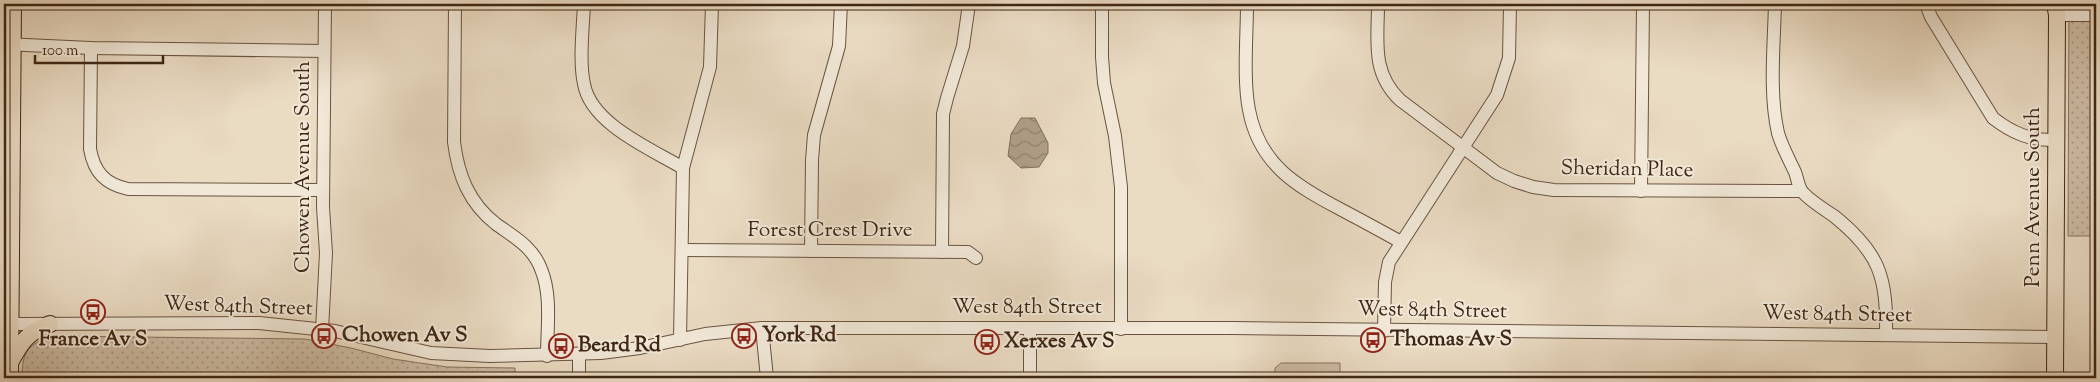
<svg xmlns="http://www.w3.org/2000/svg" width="2100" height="382" viewBox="0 0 2100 382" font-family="'Sorts Mill Goudy',serif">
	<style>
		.grass { fill: #cdbca5; stroke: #86725d }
		.park { fill: url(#park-dots); stroke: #86725d }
		.water { fill: url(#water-waves); stroke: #836e5a }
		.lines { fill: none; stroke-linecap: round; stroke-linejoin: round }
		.minor-casing { stroke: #6a5440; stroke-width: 14 }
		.major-casing { stroke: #3f2715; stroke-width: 18 }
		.minor { stroke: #f1e8d8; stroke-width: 12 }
		.major { stroke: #eadbc3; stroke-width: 16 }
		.labels { text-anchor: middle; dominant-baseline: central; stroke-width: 4; stroke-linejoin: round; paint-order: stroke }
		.street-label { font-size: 21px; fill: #3f2715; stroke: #f1e8d8 }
		.poi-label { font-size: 21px; font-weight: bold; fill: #3f2715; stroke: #f1e8d8; text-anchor: start }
	</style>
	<defs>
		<pattern id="park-dots" width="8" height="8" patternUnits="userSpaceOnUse" patternTransform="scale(1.25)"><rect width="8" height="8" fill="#cdbca5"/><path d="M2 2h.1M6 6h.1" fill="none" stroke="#a89985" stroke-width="1.8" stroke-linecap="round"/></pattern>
		<pattern id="water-waves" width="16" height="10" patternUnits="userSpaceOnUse" patternTransform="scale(1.25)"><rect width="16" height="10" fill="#b09e88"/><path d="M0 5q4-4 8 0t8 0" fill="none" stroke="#91816e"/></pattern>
	</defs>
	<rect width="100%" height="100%" fill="#eadbc3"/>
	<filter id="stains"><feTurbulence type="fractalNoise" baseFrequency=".004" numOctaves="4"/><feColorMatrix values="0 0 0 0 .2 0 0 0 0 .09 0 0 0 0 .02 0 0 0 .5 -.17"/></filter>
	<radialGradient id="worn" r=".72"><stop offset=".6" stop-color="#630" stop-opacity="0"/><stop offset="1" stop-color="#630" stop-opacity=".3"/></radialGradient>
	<path class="grass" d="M1281,363H1340V378H1275V368Z"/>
	<g class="park">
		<path d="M2069,4H2096V236H2068Z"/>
		<path d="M53,336L305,339L351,348L393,359L447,367L515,368V378H22C22,351 28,344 53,336Z"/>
	</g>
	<path class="water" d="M1021,118H1035L1048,143V153L1039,167L1021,168L1008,156L1011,134Z"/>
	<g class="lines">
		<defs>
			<g id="minor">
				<path d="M455,4L454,142C458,175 469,203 496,224C514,237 533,247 541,269C552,295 547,328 547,356"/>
				<path d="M584,4C583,27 579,62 584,84C591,124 651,149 683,168"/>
				<path d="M1102,4V57L1104,83L1115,136L1121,187V329"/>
				<path d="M1247,4C1247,35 1243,80 1249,110C1259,164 1296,186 1340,209C1361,220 1381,231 1401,242"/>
				<path d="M1378,4C1378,41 1371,72 1400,100L1497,173L1514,181L1533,187L1554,190L1801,191"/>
				<path d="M1775,4C1774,45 1769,94 1778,133C1782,147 1789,159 1795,172C1797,177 1798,185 1801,190C1806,198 1825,210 1834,216C1880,253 1887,277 1886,335"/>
				<path d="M1926,4L1931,17L1993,118C2012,133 2031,141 2056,140"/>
				<path d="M2057,15H2096"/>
				<path d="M4,44L91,48L324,51"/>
				<path d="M91,48L90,149C94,172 105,184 128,189L323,190"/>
				<path d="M1641,191L1643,4"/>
				<path d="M682,250L968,252L976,258"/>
				<path d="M811,251L812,160L814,135L839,46L841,4"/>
				<path d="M942,252L943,114L947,98L963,46L969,4"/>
				<path d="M4,322L20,324L259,323L335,331L431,353L490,356L601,353L640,348L705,334L762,328H1232L2055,337"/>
				<path d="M762,328L767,378"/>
				<path d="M322,330L326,253L323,207L325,4"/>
				<path d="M1384,331L1385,282L1389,262L1497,95L1509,58L1510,4"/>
				<path d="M680,340L683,168L710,67L712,4"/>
				<path d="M579,378V355"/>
				<path d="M1030,378V328"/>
			</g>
			<g id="major">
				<path d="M2055,4L2057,15L2055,378"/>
				<path d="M11,361C22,341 28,332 50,324"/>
				<path d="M10,378L13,4"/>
			</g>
		</defs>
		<use href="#minor" class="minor-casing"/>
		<use href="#major" class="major-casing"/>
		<use href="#minor" class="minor"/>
		<use href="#major" class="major"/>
	</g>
	<defs>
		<symbol id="bus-ring" viewBox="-11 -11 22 22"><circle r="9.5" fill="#f1e8d8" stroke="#8f2418" stroke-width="1.5"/><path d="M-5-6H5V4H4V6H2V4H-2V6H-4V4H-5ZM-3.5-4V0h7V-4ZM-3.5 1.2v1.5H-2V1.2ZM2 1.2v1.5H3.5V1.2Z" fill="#8f2418"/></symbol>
	</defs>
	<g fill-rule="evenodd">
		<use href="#bus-ring" x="79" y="298" width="28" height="28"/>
		<use href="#bus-ring" x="310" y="322" width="28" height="28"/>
		<use href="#bus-ring" x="730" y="322" width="28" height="28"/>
		<use href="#bus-ring" x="1359" y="326" width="28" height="28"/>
		<use href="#bus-ring" x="973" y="328" width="28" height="28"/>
		<use href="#bus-ring" x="547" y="332" width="28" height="28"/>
	</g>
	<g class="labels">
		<g class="street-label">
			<text transform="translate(304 167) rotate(-90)">Chowen Avenue South</text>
			<text transform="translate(1627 170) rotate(1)">Sheridan Place</text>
			<text transform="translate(2034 197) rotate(-90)">Penn Avenue South</text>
			<text x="830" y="231">Forest Crest Drive</text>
			<text transform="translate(238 307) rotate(2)">West 84th Street</text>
			<text x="1027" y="308">West 84th Street</text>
			<text transform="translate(1432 311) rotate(1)">West 84th Street</text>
			<text transform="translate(1837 315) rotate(1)">West 84th Street</text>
		</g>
		<g class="poi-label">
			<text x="342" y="336">Chowen Av S</text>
			<text x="762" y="336">York Rd</text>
			<text x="93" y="340" text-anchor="middle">France Av S</text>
			<text x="1390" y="340">Thomas Av S</text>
			<text x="1004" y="342">Xerxes Av S</text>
			<text x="578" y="346">Beard Rd</text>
		</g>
	</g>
	<rect width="2100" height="382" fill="none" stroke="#eadbc3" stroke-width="20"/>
	<rect x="5" y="5" width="2090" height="372" fill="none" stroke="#3f2715" stroke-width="2.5"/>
	<rect x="10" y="10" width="2080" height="362" fill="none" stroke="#3f2715"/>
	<path d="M35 55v8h128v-8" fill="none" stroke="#3f2715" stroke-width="2.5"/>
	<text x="42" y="55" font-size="15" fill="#3f2715" stroke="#f1e8d8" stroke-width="4" paint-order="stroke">100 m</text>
	<rect width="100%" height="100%" filter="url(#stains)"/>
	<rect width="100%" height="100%" fill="url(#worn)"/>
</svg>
